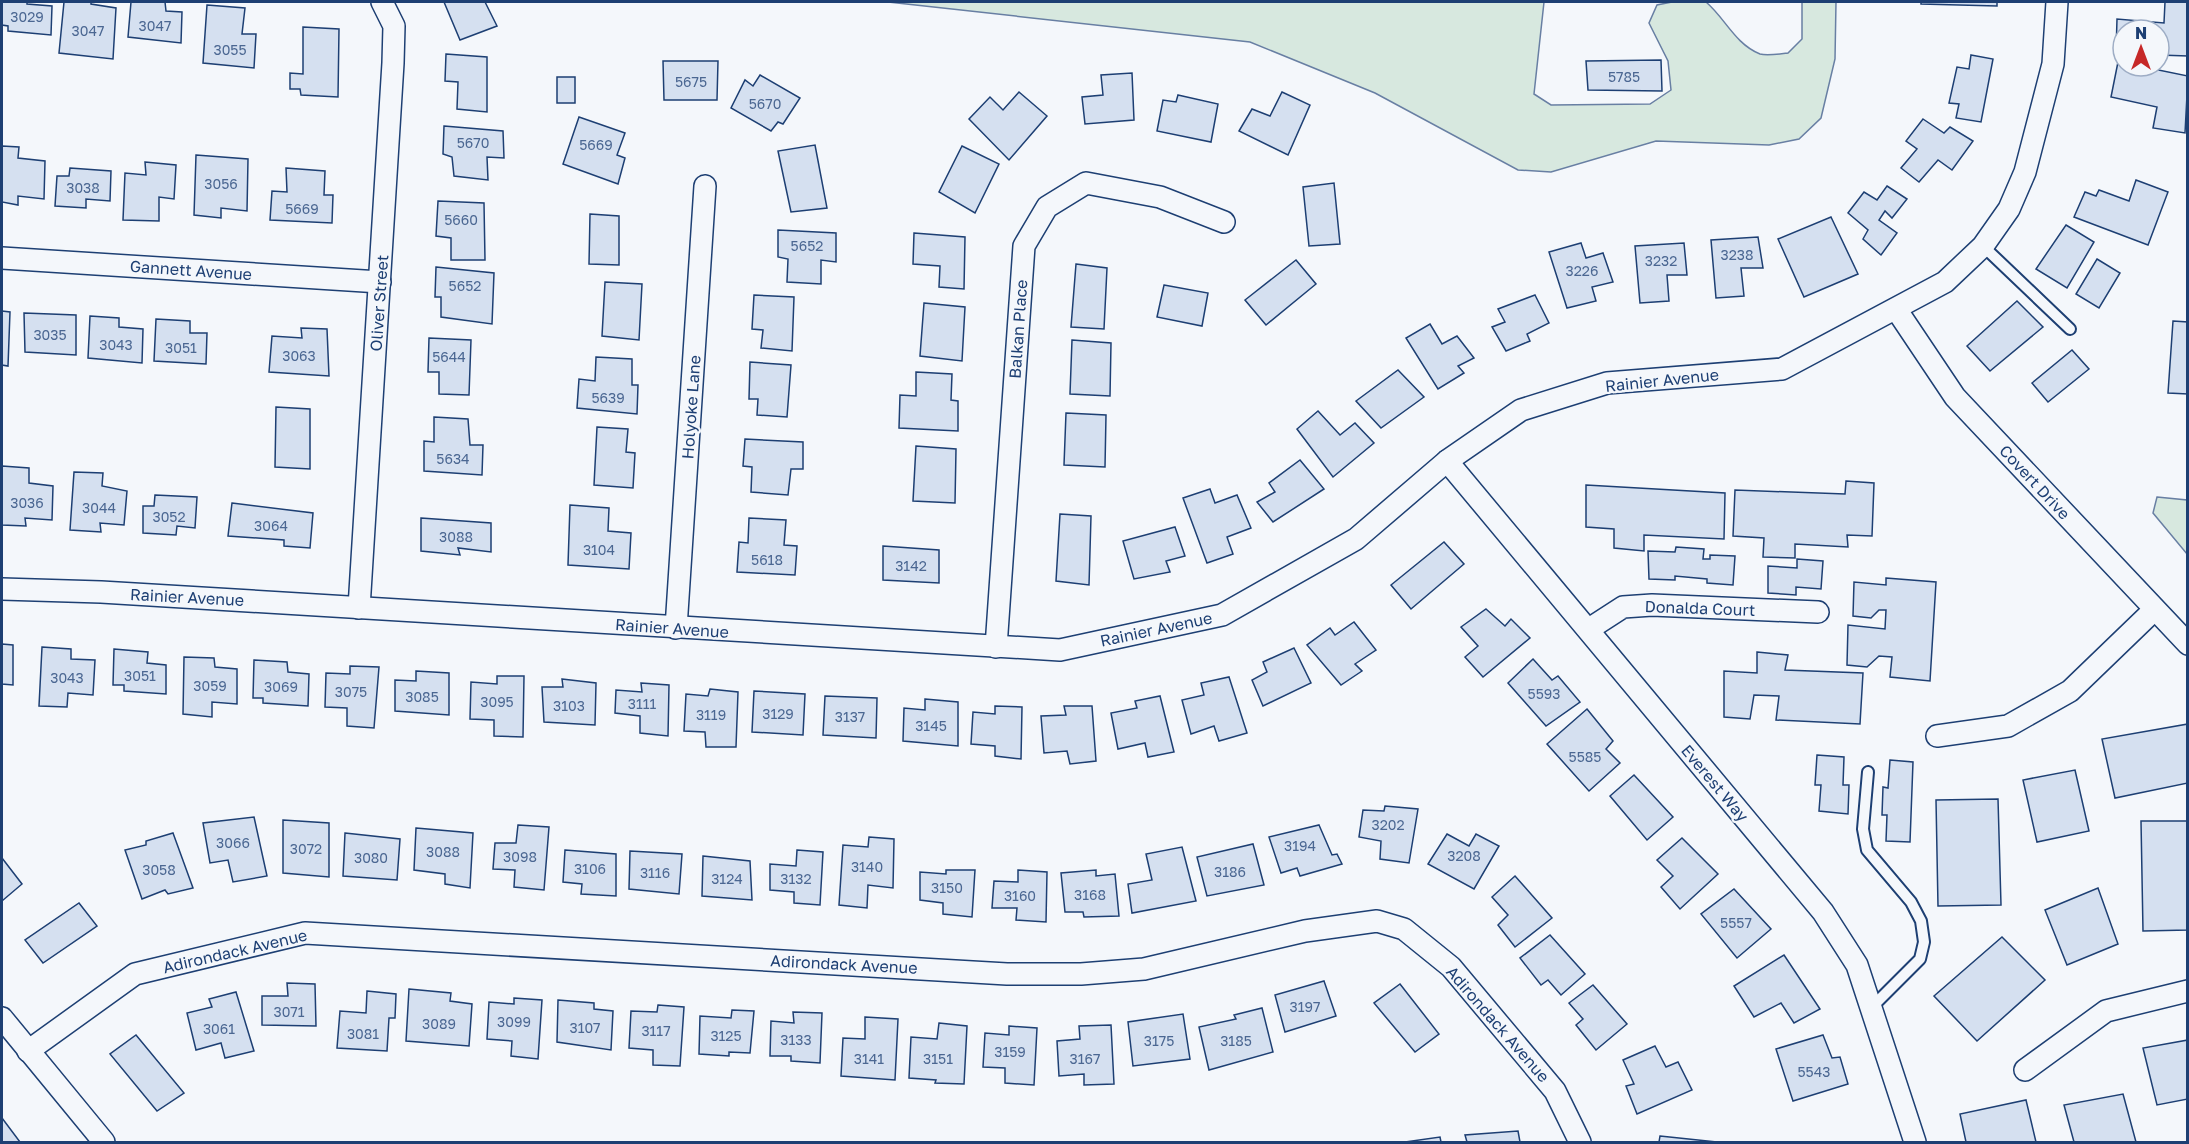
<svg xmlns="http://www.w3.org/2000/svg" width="2189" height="1144" viewBox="0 0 2189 1144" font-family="'Golos Text',sans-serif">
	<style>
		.green { fill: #d7e8df; stroke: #687fa3; stroke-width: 1.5 }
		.building { fill: #d5e0f0; stroke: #1d3f73; stroke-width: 1.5 }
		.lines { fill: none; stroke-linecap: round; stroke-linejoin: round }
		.lane-casing { stroke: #1d3f73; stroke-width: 14 }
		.street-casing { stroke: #1d3f73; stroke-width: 24 }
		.lane { stroke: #f4f7fb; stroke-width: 10 }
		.street { stroke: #f4f7fb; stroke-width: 21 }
		.labels { text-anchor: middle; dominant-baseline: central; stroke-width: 4.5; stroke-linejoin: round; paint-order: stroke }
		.number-label { font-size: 14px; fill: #4b6792 }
		.street-label { font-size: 16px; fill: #1d3f73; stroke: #f4f7fb }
	</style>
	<rect width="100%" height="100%" fill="#f4f7fb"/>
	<g class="green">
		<path d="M888,2H1544L1534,94L1551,105L1650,104L1671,90L1668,61L1649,23L1657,5L1672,2H1706C1725,18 1735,44 1760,54C1767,56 1780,54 1788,53L1802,39V2H1836L1835,59L1821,118L1799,139L1769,145L1656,141L1551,172L1518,170L1375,93L1250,42Z"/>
		<path d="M2157,497L2187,500V554L2153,513Z"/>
	</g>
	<g class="building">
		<path d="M2,2H27V4L52,6L51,35L8,31V26L2,25Z"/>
		<path d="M64,2H91V4L116,8L113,59L59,53Z"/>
		<path d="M131,2H165L166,11L182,12L181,43L128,37Z"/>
		<path d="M444,2H485L497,26L460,40Z"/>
		<path d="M1921,2H1997V6L1921,4Z"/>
		<path d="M2165,2H2188V56L2159,55V30H2123V53H2116L2117,19L2164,23Z"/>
		<path d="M207,5L245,8L242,34H256L254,68L203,63Z"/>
		<path d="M303,27L339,29L338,97L301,95L300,89H290V73L303,74Z"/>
		<path d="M446,54L487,57V112L457,109L458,82L445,81Z"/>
		<path d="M1971,55L1993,59L1981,122L1956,118L1959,104L1949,103L1957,67L1969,69Z"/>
		<path d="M1661,60L1662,91L1588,90L1586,61Z"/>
		<path d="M663,61H718L717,100H664Z"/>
		<path d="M2118,62L2123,63V66H2139L2188,76L2185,133L2153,128L2157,107L2111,97Z"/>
		<path d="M1132,73L1134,120L1085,124L1082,97L1103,95L1101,75Z"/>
		<path d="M760,75L800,98L783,124L778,122L771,131L731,108L745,80L753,86Z"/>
		<rect x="557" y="77" width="18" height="26"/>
		<path d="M1019,92L1047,116L1009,160L969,119L990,97L1003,110Z"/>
		<path d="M1282,92L1310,105L1288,155L1239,131L1252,109L1270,116Z"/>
		<path d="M1178,95L1218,104L1211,142L1157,131L1163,100L1176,102Z"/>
		<path d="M579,117L625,133L617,155L625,158L618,184L563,164Z"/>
		<path d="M1923,119L1944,133L1950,127L1973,141L1952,170L1938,160L1919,182L1901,168L1917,149L1906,141Z"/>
		<path d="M444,126L503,131L504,158L487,157L488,180L454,176L452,157L443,154Z"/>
		<path d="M815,145L827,208L791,212L778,151Z"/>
		<path d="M2,146L19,147L18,158L45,161L44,199L18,196V205L2,202Z"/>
		<path d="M962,146L999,164L975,213L939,192Z"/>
		<path d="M196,155L248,159L247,211L221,208V218L194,215Z"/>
		<path d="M145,162L176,165L174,199L159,197V221L123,220L125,173L146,175Z"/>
		<path d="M70,168L111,171L110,201L86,199V208L55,206L57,176H69Z"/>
		<path d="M286,168L325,171L324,195H333L332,223L270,220L272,191L287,192Z"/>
		<path d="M2136,180L2168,192L2148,245L2074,217L2085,192L2096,196L2099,190L2129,201Z"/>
		<path d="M1334,183L1340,244L1309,246L1303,187Z"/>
		<path d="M1887,186L1907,199L1892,218L1885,211L1879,220L1897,233L1881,255L1863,239L1868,230L1848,213L1864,192L1877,200Z"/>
		<path d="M438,201L484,203L485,260H451V238L436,236Z"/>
		<path d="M590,214L619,216V265L589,264Z"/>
		<path d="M1831,217L1858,274L1804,297L1778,239Z"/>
		<path d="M2066,225L2094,242L2067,288L2036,269Z"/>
		<path d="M778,230L836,233V262L821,260V284L787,282L788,259L778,257Z"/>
		<path d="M914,233L965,237L964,289L939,287L940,266L913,264Z"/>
		<path d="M1758,237L1763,268H1741L1744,296L1716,298L1711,240Z"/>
		<path d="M1581,243L1586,258L1603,253L1613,282L1592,287L1596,301L1567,308L1549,252Z"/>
		<path d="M1684,243L1687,275H1667L1669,301L1640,303L1635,246Z"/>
		<path d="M2097,259L2120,273L2099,308L2076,294Z"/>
		<path d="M1296,260L1316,284L1266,325L1245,300Z"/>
		<path d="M1076,264L1107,268L1104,329L1071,327Z"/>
		<path d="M436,267L494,273L492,324L441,317V297H435Z"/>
		<path d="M605,282L642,284L639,340L602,336Z"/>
		<path d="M1164,285L1208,293L1202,326L1157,317Z"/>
		<path d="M754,295L794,297L792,351L761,348L763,330L752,329Z"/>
		<path d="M1535,295L1549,323L1527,334L1530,341L1506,351L1492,327L1505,322L1498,309Z"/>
		<path d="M2017,301L2043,327L1990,371L1967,346Z"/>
		<path d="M924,303L965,307L962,361L920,356Z"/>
		<path d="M2,311L10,312L8,366L2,365Z"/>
		<path d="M24,313L76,315V355L25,352Z"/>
		<path d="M90,316L119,318V327L143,329L142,363L88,358Z"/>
		<path d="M156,319L190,321V333H207L206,364L154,361Z"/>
		<path d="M2173,321L2188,322V394L2168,393Z"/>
		<path d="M1430,324L1442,344L1457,336L1474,358L1458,366L1464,373L1438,389L1406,338Z"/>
		<path d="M301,328L327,329L329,376L269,372L272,336L302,338Z"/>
		<path d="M429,338L471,340L469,395L439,394V372H428Z"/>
		<path d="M1072,340L1111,343L1110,396L1070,394Z"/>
		<path d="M2072,350L2089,369L2048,402L2032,383Z"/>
		<path d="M596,357L632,359V385H638L637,414L577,408L579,379L595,381Z"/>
		<path d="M750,362L791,365L787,417L757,415L758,399H749Z"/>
		<path d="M1398,370L1424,397L1381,428L1356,401Z"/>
		<path d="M916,372L952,374L951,400L958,401V431L899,428L900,395L916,396Z"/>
		<path d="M276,407L310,409V469L275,467Z"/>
		<path d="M1318,411L1340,435L1355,423L1374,443L1333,477L1297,429Z"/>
		<path d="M1066,413L1106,415L1105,467L1064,465Z"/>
		<path d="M434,417L468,419L470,445H483L482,475L424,471V441L434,442Z"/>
		<path d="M597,427L628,429L626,452L635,453L633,488L594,485Z"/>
		<path d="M745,439L803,442V469H791L788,495L751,492L752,467L743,466Z"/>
		<path d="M916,446L956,449L955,503L913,501Z"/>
		<path d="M1300,460L1324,489L1273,522L1257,502L1275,492L1269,483Z"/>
		<path d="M2,466L29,468V483L53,486L52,520L25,518L26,526L2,525Z"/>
		<path d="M74,472L103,473L102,486L127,491L124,525L100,523L101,532L70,530Z"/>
		<path d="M1846,481L1874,483L1872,536L1847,535L1848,547L1795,544V558L1763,557L1764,538L1733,536L1735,490L1845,494Z"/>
		<path d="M1586,485L1725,493L1724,539L1644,535V551L1614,548V529L1586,527Z"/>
		<path d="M1210,489L1215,503L1237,495L1251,528L1227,537L1233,554L1207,563L1183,498Z"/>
		<path d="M155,495L197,497L195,528L177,526L176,535L143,533V506H154Z"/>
		<path d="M232,503L313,513L310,548L284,546V540L228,536Z"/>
		<path d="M570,505L609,508L608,531L631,533L629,569L568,565Z"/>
		<path d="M1060,514L1091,516L1089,585L1056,581Z"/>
		<path d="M421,518L491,523V552L458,548L460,555L421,551Z"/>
		<path d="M749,518L786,520L784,545L797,546L795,575L737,572L739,542L748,543Z"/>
		<path d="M1175,527L1185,556L1166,561L1170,572L1134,579L1123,541Z"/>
		<path d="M1444,542L1464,564L1411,609L1391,585Z"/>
		<path d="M883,546L939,550V583L883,580Z"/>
		<path d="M1676,547L1704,549L1703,559H1710V555L1735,556L1733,585L1707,583V579L1675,576V580L1649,579L1648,551L1675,552Z"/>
		<path d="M1797,559L1823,561L1821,589L1796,587V595L1768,593V566L1797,568Z"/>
		<path d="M1886,578L1936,582L1930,681L1890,677L1892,657L1879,656L1867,667L1847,665L1848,625L1885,629L1886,610H1879L1871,618L1853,616L1854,582L1886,585Z"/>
		<path d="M1486,609L1505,626L1511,619L1530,638L1483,677L1465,657L1478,646L1461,627Z"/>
		<path d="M1354,622L1376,650L1355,664L1362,671L1341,685L1307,645L1330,628L1335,635Z"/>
		<path d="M2,644L13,645V685L2,684Z"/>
		<path d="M42,647L71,649V659L95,660L93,695L68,693L67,707L39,706Z"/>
		<path d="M1294,648L1311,683L1263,706L1252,680L1267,672L1263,662Z"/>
		<path d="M114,649L148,652L147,663L166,665V694L124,691V685H113Z"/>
		<path d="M1757,652L1788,655L1785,670L1863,673L1860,724L1776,720L1779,696L1754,695L1750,719L1724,717V671L1757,673Z"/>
		<path d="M184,657L214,658L215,667L237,669V704L212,702V717L183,714Z"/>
		<path d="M1533,659L1552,680L1558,676L1580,702L1546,726L1508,683Z"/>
		<path d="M254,660L287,662L288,672L309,674L308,706L263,703V698H253Z"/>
		<path d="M350,666L379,667L374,728L347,726V708L325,707L326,673L350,674Z"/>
		<path d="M416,671L449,673V715L395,711V680L416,681Z"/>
		<path d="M497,676H524L523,737L494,736V720L470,719L471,682L497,684Z"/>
		<path d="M1229,677L1247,733L1219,741L1214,726L1191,734L1182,700L1204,695L1201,683Z"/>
		<path d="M562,679L596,683L595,725L544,722L542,687H563Z"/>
		<path d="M641,683L669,685L668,736L640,733V716L615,713L616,690L642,692Z"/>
		<path d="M710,689L738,692L736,747H706L705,732L684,731L686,694L708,696Z"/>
		<path d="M754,691L805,694L803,735L752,732Z"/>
		<path d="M825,696L877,698L876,738L823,735Z"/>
		<path d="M1160,696L1174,752L1148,757L1145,743L1118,749L1111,713L1137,708L1135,701Z"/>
		<path d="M925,699L958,702V746L903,741L904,708L925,710Z"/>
		<path d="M995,706L1022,707L1021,759L995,756V746L971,744L973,712L995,714Z"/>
		<path d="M1064,706H1092L1096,761L1070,764L1067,751L1044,753L1041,716L1066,715Z"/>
		<path d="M1587,709L1613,741L1606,749L1620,763L1589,791L1547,744Z"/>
		<path d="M2188,724V783L2115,798L2102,739Z"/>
		<path d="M1817,755L1844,757L1843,785H1849L1848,814L1819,811L1821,785H1815Z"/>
		<path d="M1890,760L1913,762L1910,842L1886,841L1887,815H1882L1883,787L1888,788Z"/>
		<path d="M2075,770L2089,831L2037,842L2023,780Z"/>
		<path d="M1634,775L1673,817L1647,840L1610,796Z"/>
		<path d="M1998,799L2001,905L1938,906L1936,800Z"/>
		<path d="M1385,806L1418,809L1409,863L1380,859L1381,841L1359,837L1363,810L1384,811Z"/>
		<path d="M254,817L267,876L233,882L228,860L210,863L203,823Z"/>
		<path d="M283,820L329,823V877L283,873Z"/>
		<path d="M2141,821H2188V930L2143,931Z"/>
		<path d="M518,825L549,827L544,890L514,887L515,870L493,869L495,843H516Z"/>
		<path d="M1319,825L1332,855L1337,854L1342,864L1300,876L1297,868L1281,873L1269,837Z"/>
		<path d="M416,828L473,833L470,888L445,884V874L414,870Z"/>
		<path d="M173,833L193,888L168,894L165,890L142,899L125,850L146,845V841Z"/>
		<path d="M345,833L400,839L397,880L343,876Z"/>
		<path d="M1447,834L1469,846L1476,834L1499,846L1474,889L1428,864Z"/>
		<path d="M869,837L894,839L893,888L868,885L867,908L839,905L843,845L868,847Z"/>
		<path d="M1682,838L1718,874L1680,909L1661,887L1673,876L1657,860Z"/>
		<path d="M1253,844L1264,885L1207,896L1197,857Z"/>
		<path d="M1182,847L1196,901L1132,913L1128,884L1152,880L1146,854Z"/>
		<path d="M565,850L616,854V896L581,894L582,884L563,882Z"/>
		<path d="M797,850L823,852L820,905L794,903V892L770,890V864L796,866Z"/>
		<path d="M630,851L682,854L679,894L629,889Z"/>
		<path d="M703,856L750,861L752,900L702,896Z"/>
		<path d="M2,858L22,884L2,901Z"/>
		<path d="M946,870H975L972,917L943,914V903L920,900V872L946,874Z"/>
		<path d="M1018,870L1047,872L1046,922L1016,920L1017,908H992L994,881L1018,882Z"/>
		<path d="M1096,870V876L1115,874L1119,916L1084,917L1083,912H1065L1061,873Z"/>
		<path d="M1515,876L1552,918L1515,947L1498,925L1508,915L1492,897Z"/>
		<path d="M2098,888L2118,944L2067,965L2045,910Z"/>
		<path d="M1734,889L1771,929L1737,958L1701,914Z"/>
		<path d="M79,903L97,926L43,963L25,940Z"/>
		<path d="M1550,935L1585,974L1561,995L1548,980L1541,985L1520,958Z"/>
		<path d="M2002,937L2045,980L1977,1041L1934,996Z"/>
		<path d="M1784,955L1820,1009L1794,1023L1781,1003L1754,1017L1734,986Z"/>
		<path d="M1324,981L1336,1016L1285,1032L1275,995Z"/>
		<path d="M287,983L315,984L316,1026L262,1025V996H288Z"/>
		<path d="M1400,984L1439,1034L1415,1052L1374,1003Z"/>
		<path d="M1593,985L1627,1024L1596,1050L1576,1025L1583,1019L1569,1003Z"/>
		<path d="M409,989L451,993L450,1001L472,1004L469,1046L406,1041Z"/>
		<path d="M367,991L396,994L395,1018H389L387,1051L337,1048L340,1011L366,1013Z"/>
		<path d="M236,992L254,1051L225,1058L221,1043L196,1050L187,1013L212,1007L209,999Z"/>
		<path d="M514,998L542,1000L538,1059L511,1056L512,1041L487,1039L489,1002L514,1004Z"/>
		<path d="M558,1000L594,1003V1009L613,1011L611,1050L557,1042Z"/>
		<path d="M658,1005L684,1007L680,1066L653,1065V1050L629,1048L631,1011L657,1012Z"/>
		<path d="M1262,1008L1273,1052L1209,1070L1199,1027L1236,1019L1234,1015Z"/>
		<path d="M732,1010L754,1011L750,1053L729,1052V1056L699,1054L700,1016L731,1018Z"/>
		<path d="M793,1012L822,1013L820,1063L791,1061V1056H770L771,1021L794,1023Z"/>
		<path d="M1183,1014L1190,1059L1133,1066L1128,1022Z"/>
		<path d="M865,1017L898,1019L895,1080L841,1076L843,1038L865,1039Z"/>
		<path d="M939,1023L967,1026L964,1084L935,1083L936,1080L909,1078L911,1037L937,1039Z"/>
		<path d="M1111,1025L1114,1084L1084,1085V1074L1059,1076L1057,1041L1080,1039L1079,1026Z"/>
		<path d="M1009,1026L1037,1028L1034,1085L1005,1083V1068L983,1067L985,1033L1009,1035Z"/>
		<path d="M136,1035L184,1093L157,1111L110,1054Z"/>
		<path d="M1823,1035L1832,1058L1840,1057L1848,1084L1793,1101L1776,1049Z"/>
		<path d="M2188,1040V1099L2157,1105L2143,1048Z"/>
		<path d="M1655,1046L1666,1067L1678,1062L1692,1090L1637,1114L1626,1086L1634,1084L1623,1060Z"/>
		<path d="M2123,1094L2136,1142H2074L2064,1105Z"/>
		<path d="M2026,1100L2036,1142H1966L1960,1114Z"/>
		<path d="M2,1118L20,1142H2Z"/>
		<path d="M1518,1131L1520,1142H1467L1465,1135Z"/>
		<path d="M1660,1136L1717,1142H1659Z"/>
		<path d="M1440,1137L1441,1142H1405Z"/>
	</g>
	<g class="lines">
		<defs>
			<g id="lane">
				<path d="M1983,246L2070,329"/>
				<path d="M1868,772L1863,829L1867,850L1911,902L1921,921L1924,942L1920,959L1871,1008"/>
			</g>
			<g id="street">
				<path d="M2,258L380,282"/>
				<path d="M1896,309L1955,397L2188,644"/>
				<path d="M1447,461L1823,912L1857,965L1915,1142"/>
				<path d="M2,589L101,592L1060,650L1222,615L1356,539L1447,461L1521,410L1607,383L1782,369L1945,282L1983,246L2009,209L2025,172L2053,64L2057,2"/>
				<path d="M359,608L393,63L394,26L382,2"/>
				<path d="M676,628L705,186"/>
				<path d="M1589,629L1623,607L1652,605L1818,612"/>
				<path d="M996,647L1024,246L1047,207L1086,183L1160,197L1224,222"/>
				<path d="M1937,736L2008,726L2070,691L2154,610"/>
				<path d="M2,1018L104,1142"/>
				<path d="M28,1051L135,974L305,933L1007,974H1081L1144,969L1305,931L1377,921L1404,929L1451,967L1555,1091L1580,1142"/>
				<path d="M2025,1070L2106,1011L2188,991"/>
			</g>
		</defs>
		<use href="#lane" class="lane-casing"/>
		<use href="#street" class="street-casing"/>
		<use href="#lane" class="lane"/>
		<use href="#street" class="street"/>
	</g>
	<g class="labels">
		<g class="number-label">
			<text x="27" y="16">3029</text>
			<text x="155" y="25">3047</text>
			<text x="88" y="30">3047</text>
			<text x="230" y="49">3055</text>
			<text x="1624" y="76">5785</text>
			<text x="691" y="81">5675</text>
			<text x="765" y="103">5670</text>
			<text x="473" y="142">5670</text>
			<text x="596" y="144">5669</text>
			<text x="221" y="183">3056</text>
			<text x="83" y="187">3038</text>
			<text x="302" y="208">5669</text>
			<text x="461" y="219">5660</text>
			<text x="807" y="245">5652</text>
			<text x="1737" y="254">3238</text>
			<text x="1661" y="260">3232</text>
			<text x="1582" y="270">3226</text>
			<text x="465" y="285">5652</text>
			<text x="50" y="334">3035</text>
			<text x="116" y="344">3043</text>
			<text x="181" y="347">3051</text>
			<text x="299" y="355">3063</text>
			<text x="449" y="356">5644</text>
			<text x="608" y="397">5639</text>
			<text x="453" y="458">5634</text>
			<text x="27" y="502">3036</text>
			<text x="99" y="507">3044</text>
			<text x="169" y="516">3052</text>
			<text x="271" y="525">3064</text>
			<text x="456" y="536">3088</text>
			<text x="599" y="549">3104</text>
			<text x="767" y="559">5618</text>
			<text x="911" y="565">3142</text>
			<text x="140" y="675">3051</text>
			<text x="67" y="677">3043</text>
			<text x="210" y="685">3059</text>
			<text x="281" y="686">3069</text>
			<text x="351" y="691">3075</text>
			<text x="1544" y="693">5593</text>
			<text x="422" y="696">3085</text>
			<text x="497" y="701">3095</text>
			<text x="642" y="703">3111</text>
			<text x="569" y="705">3103</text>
			<text x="778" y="713">3129</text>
			<text x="711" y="714">3119</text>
			<text x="850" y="716">3137</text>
			<text x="931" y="725">3145</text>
			<text x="1585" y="756">5585</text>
			<text x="1388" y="824">3202</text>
			<text x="233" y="842">3066</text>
			<text x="1300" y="845">3194</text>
			<text x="306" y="848">3072</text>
			<text x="443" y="851">3088</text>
			<text x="1464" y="855">3208</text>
			<text x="520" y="856">3098</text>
			<text x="371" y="857">3080</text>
			<text x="867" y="866">3140</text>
			<text x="590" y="868">3106</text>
			<text x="159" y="869">3058</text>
			<text x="1230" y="871">3186</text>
			<text x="655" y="872">3116</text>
			<text x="727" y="878">3124</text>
			<text x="796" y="878">3132</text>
			<text x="947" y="887">3150</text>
			<text x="1090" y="894">3168</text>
			<text x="1020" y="895">3160</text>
			<text x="1736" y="922">5557</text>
			<text x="1305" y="1006">3197</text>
			<text x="289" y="1011">3071</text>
			<text x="514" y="1021">3099</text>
			<text x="439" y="1023">3089</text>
			<text x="585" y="1027">3107</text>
			<text x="219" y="1028">3061</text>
			<text x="656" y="1030">3117</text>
			<text x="363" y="1033">3081</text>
			<text x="726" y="1035">3125</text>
			<text x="796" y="1039">3133</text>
			<text x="1159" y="1040">3175</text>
			<text x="1236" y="1040">3185</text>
			<text x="1010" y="1051">3159</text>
			<text x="869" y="1058">3141</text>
			<text x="938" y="1058">3151</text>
			<text x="1085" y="1058">3167</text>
			<text x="1814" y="1071">5543</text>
		</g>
		<g class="street-label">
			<text transform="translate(191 270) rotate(4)">Gannett Avenue</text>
			<text transform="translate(379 303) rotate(-86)">Oliver Street</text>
			<text transform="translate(1018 329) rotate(-86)">Balkan Place</text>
			<text transform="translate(1662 380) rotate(-6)">Rainier Avenue</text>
			<text transform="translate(691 407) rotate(-86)">Holyoke Lane</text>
			<text transform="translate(2035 482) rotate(47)">Covert Drive</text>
			<text transform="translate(187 597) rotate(3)">Rainier Avenue</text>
			<text transform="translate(1700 608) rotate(2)">Donalda Court</text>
			<text transform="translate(672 628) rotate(4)">Rainier Avenue</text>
			<text transform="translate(1156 629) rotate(-12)">Rainier Avenue</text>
			<text transform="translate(1715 783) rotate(50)">Everest Way</text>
			<text transform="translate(235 951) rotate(-13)">Adirondack Avenue</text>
			<text transform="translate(844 964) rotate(3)">Adirondack Avenue</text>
			<text transform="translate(1498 1024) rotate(49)">Adirondack Avenue</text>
		</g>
	</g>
	<rect width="2189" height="1144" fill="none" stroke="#1d3f73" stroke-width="6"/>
	<g transform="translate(2141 48)"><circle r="28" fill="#f4f7fb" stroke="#9eadc5" stroke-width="1.5"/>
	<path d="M0-4.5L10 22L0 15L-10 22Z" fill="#c62828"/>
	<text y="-9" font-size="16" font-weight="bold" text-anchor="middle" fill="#1d3f73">N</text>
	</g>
</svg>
